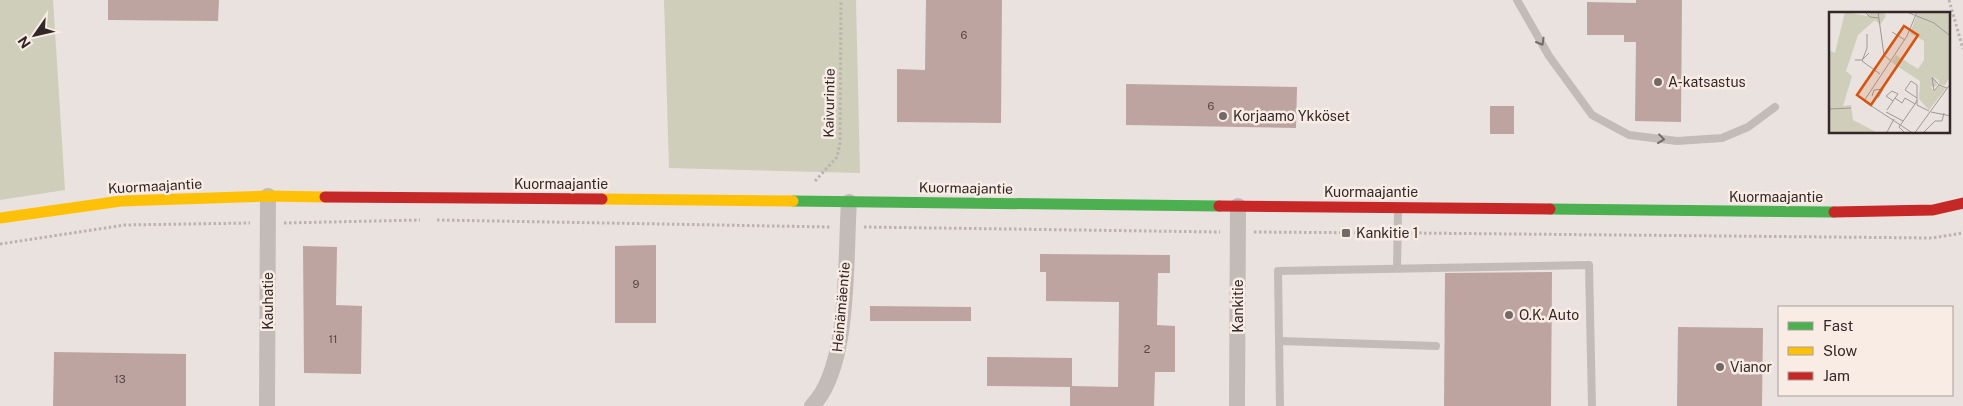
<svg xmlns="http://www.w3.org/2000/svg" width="1963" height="406" viewBox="0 0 1963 406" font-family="'Public Sans',sans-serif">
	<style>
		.green { fill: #ceceba }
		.building { fill: #bda4a1 }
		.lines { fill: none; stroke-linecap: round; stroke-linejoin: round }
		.path { stroke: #bcb3b0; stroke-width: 3; stroke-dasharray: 2.5 2.5; stroke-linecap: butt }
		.lane { stroke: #c3bbb7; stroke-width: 8 }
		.street { stroke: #c3bbb7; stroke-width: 16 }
		.fast { stroke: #4caf50; stroke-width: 11 }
		.slow { stroke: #ffc107; stroke-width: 11 }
		.jam { stroke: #c62828; stroke-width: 11 }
		.oneway { stroke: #746a68 }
		.poi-dot { fill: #736967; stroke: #f8ece5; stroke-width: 2 }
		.labels { text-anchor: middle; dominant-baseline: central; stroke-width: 5; stroke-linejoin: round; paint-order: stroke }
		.number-label { font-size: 11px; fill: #564746 }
		.poi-label { font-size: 14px; fill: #332827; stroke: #f8ece5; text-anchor: start }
		.street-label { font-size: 14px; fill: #332827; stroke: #f8ece5 }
		.inset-road { fill: none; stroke: #a19895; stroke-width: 1 }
		.view { fill: #d6540f; fill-opacity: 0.15; stroke: #d6540f; stroke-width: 2.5 }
		.inset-edge { fill: none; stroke: #332827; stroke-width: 2.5 }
	</style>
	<rect width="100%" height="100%" fill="#eae2df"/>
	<g class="green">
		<path d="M0,0H53L65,190L0,200Z"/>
		<path d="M664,0H856L860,173L669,168Z"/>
	</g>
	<g class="building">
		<path d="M108,0H219L218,21L108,20Z"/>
		<path d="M926,0H1002L1001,123L897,122V69L925,70Z"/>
		<path d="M1636,0H1682L1681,122L1635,121L1636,42H1624V35H1587V2L1636,3Z"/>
		<path d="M1126,84L1297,87L1296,128L1126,125Z"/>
		<rect x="1490" y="106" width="24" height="28"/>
		<path d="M656,245V323H615V246Z"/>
		<path d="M303,246L337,247L336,305L362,306L361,374L304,373Z"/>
		<path d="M1040,254L1170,255V273H1158L1157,325L1175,326V372H1155L1154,406H1070V387L987,386V357L1072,358V386L1118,387L1119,302L1046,301V272H1040Z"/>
		<path d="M1552,272L1551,406H1444L1445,273Z"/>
		<path d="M870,306L971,307V321H870Z"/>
		<path d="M1678,327L1763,328L1762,406H1677Z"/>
		<path d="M54,352L186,354V406H53Z"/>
	</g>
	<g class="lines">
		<g class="path">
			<path d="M1949,0L1963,49"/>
			<path d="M815,181L837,157L840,143L841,0"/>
			<path d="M437,220L830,227"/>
			<path d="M284,223L420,220"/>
			<path d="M864,227L1220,232"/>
			<path d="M1254,232L1385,233"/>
			<path d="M1409,233L1932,238L1963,233"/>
			<path d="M0,244L125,225L250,223"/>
		</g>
		<g class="lane">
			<path d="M1517,0L1549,56L1592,115L1629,135L1677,141L1722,138L1748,127L1775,107"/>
			<path d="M1397,268L1398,210"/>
			<path d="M1280,341L1436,346"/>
			<path d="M1280,406L1278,271L1589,265L1592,406"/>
		</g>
		<g class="street">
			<path d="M267,406L268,196"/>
			<path d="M812,406C851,367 845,257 849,202"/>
			<path d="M1237,406L1238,206"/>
		</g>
		<g class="fast">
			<path d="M793,201L1219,206"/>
			<path d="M1550,209L1834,212"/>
		</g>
		<g class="slow">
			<path d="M602,199L793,201"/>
			<path d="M0,218L121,201L268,196L325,197"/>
		</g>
		<g class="jam">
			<path d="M325,197L602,199"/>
			<path d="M1219,206L1550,209"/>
			<path d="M1834,212L1933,210L1963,203"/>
		</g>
	</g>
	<defs><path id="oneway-chevron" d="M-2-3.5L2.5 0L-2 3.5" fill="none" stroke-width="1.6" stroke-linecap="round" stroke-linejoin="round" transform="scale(1.25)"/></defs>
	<g class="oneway">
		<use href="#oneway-chevron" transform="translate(1541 42) rotate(60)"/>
		<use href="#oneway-chevron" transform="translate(1661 139) rotate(7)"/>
	</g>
	<g class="poi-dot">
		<circle cx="1658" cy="82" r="5"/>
		<circle cx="1223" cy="116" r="5"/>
		<rect x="1341" y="228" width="10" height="10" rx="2.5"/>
		<circle cx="1509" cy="315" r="5"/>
		<circle cx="1720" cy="367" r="5"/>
	</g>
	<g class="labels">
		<g class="number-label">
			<text x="964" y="35">6</text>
			<text x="1211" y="106">6</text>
			<text x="636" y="284">9</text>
			<text x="333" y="339">11</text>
			<text x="1147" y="349">2</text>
			<text x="120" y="379">13</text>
		</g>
		<g class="poi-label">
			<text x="1668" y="82">A-katsastus</text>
			<text x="1233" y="116">Korjaamo Ykköset</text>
			<text x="1356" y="233">Kankitie 1</text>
			<text x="1519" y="315">O.K. Auto</text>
			<text x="1730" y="367">Vianor</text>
		</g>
		<g class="street-label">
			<text transform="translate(829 103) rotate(-89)">Kaivurintie</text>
			<text x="561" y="184">Kuormaajantie</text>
			<text transform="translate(155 186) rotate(-3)">Kuormaajantie</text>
			<text transform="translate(966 188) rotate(1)">Kuormaajantie</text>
			<text x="1371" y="192">Kuormaajantie</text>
			<text x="1776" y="197">Kuormaajantie</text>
			<text transform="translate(268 301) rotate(-90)">Kauhatie</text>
			<text transform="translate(1238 306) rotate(-90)">Kankitie</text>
			<text transform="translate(841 307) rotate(-85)">Heinämäentie</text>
		</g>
	</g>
	<g transform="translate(1829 12)">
		<rect width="121" height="121" fill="#eae2df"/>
		<path d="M16,0L38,4L41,0H54L57,4L51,13L46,8L29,23L17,59L23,64L14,94L22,93L24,108L49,121H0V38L6,41ZM89,0H121V65L116,73H111L109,68L103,64L102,66L107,68L108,74L102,75L105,80L110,74L117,76L100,98L90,87L91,69L62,50L67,43L89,57L95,48V29L81,21Z" fill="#ceceba"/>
		<path class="inset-road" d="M36,0L41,5L50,6M49,0L55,43L62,49M78,0L105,11L120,23M63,20L76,28M38,22V36L33,49L51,62M26,48H33L40,41M110,73L105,79L103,65L110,73L118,76M43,84L45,78L54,77L49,86M88,88V93L100,99M64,89L57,84L63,79L69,82L66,86M86,92L88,88V73L82,69L76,78L88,86M0,97L22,96M58,98L66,86L73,91L76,86L86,92L70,115L77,122M57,100L74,109M102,100L122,104M57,122L65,107M85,122L35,89L78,24L88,0M85,122L122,71M93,122L106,109H113L115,101"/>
		<path class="view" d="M75,14L89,23L42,93L28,83Z"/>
		<rect width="121" height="121" class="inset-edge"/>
	</g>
	<rect x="1778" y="306" width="175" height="90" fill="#f8ece5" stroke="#a99e99"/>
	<rect x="1788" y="322" width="25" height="8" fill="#4caf50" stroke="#a99e99"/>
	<text x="1823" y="331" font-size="15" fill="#332827">Fast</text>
	<rect x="1788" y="347" width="25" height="8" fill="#ffc107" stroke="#a99e99"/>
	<text x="1823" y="356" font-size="15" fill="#332827">Slow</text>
	<rect x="1788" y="372" width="25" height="8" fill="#c62828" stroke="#a99e99"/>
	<text x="1823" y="381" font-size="15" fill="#332827">Jam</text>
	<g transform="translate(35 35) rotate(236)" stroke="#f8ece5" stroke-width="4" paint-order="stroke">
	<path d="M0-4L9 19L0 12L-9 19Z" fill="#332827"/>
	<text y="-8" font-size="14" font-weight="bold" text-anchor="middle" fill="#332827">N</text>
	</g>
</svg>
